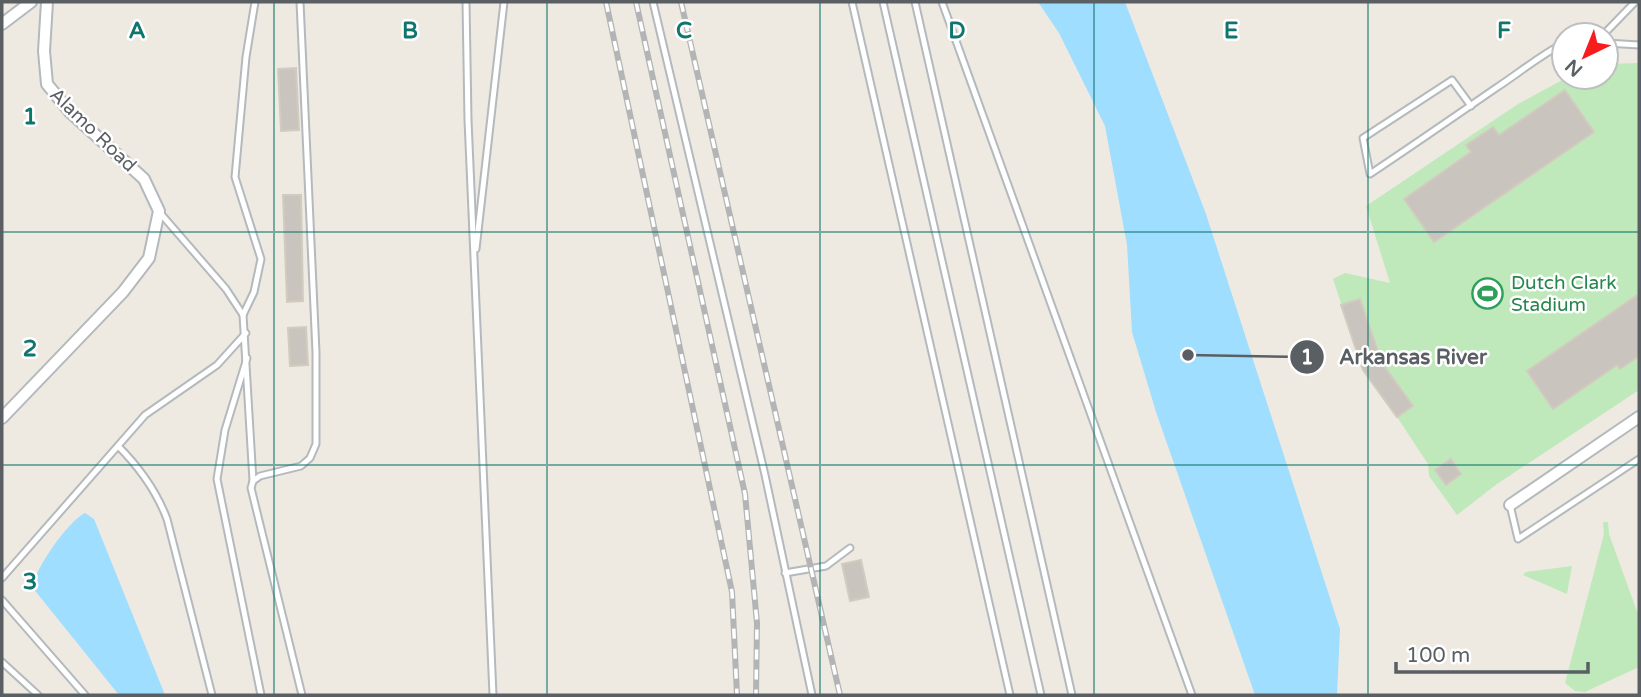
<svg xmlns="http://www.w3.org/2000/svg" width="1641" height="697" viewBox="0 0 1641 697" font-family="'Varela Round',sans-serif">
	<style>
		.green { fill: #bfe9bb }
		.water { fill: #a0deff }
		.building { fill: #c9c5be; stroke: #d3cbbf; stroke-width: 2 }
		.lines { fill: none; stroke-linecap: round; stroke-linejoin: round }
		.lane-casing { stroke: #b4b9bd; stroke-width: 9 }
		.street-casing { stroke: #b4b9bd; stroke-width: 14 }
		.lane { stroke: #fff; stroke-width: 5 }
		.street { stroke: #fff; stroke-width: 10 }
		.rail-casing { stroke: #b3b4b5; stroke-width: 6 }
		.rail { stroke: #fff; stroke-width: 3.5; stroke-dasharray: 10; stroke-linecap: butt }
		.grid { fill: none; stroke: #0f766e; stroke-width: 2; stroke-opacity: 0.55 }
		.labels { text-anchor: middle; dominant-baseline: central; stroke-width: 5; stroke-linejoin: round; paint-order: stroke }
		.street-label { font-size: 19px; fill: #5a5f64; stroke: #fff }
		.leisure-label { font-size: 19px; fill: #27864d; stroke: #fff; text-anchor: start }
		.grid-label { font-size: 23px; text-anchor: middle; font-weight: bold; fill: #0f766e; stroke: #fff; stroke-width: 5; stroke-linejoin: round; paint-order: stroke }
		.leader { fill: none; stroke: #5a5f64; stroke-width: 2.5 }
		.callout-dot { fill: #5a5f64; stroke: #fff; stroke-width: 2.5 }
		.mark-label { font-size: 21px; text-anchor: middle; font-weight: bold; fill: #fff }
		.callout-label { font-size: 21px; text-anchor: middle; font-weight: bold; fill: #5a5f64; stroke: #fff; stroke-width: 5; stroke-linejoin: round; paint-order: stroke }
	</style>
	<rect width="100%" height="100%" fill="#eeeae1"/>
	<g class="green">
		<path d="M1639,63V390L1497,484L1457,515L1429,476L1428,464L1397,417L1363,370L1333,279L1345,273L1390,283L1366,206L1518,104L1568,77H1606V64Z"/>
		<path d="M1603,522H1608L1609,534L1639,617V667L1585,692L1575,691L1565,683L1604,534Z"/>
		<path d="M1572,566L1567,594L1523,575L1526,572Z"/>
	</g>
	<g class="water">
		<path d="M1038,2H1125L1206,214L1340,629L1337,695H1255L1156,412L1132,332L1127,245L1105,126L1059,33Z"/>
		<path d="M85,513L94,519L165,695H119L32,587C35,569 68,521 85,513Z"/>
	</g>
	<g class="building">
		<path d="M296,68L299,130L281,131L278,69Z"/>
		<path d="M1565,90L1594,132L1434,242L1404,199L1471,152L1466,145L1493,127L1499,135Z"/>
		<path d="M283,195H301L303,301L287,302Z"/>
		<path d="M1639,294V356L1620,369L1617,365L1553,409L1527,371Z"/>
		<path d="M1360,299L1382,363L1413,406L1397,417L1363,370L1341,305Z"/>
		<path d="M306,327L308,365L290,366L288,328Z"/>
		<path d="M1451,459L1461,474L1446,485L1435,470Z"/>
		<path d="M861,560L869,597L850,601L842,564Z"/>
	</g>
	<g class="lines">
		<defs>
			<g id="lane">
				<path d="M300,2L316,352V444L310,458L301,466L260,476L253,481L251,488L302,695"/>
				<path d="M466,2L468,120L493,695"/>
				<path d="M653,2L765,475L812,695"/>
				<path d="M852,2L1010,695"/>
				<path d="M883,2L1041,695"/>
				<path d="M915,2L1072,695"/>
				<path d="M942,2L1192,695"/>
				<path d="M1603,35L1635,2"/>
				<path d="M1606,43L1639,45"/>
				<path d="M1471,106L1452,80L1363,138L1370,174C1412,146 1454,117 1496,88C1519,73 1539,56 1564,43"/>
				<path d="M161,214L226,289L243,315L253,481"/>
				<path d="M476,249L504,2"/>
				<path d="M243,315L254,292L261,259L235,177L246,57L255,2"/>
				<path d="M247,358L225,430L217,479L261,695"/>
				<path d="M118,446C140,468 156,490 167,519L212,695"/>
				<path d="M1510,505L1518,539L1639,459"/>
				<path d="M785,573L826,566L850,548"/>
				<path d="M2,578L145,415L217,365L246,333"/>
				<path d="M2,600L85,695"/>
				<path d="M2,662L38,695"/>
			</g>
			<g id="street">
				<path d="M2,24L31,2"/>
				<path d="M2,418L123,292L149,258L159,211L144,179L70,112L47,84L44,51L47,2"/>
				<path d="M1510,505L1639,417"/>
			</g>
		</defs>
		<use href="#lane" class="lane-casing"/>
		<use href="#street" class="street-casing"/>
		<use href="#lane" class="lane"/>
		<use href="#street" class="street"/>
		<defs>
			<g id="rail">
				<path d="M606,2L732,592L737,695"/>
				<path d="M636,2L745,494L757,623L756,695"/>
				<path d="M681,2L840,695"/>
			</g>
		</defs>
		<use href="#rail" class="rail-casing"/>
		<use href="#rail" class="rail"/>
	</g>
	<path class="grid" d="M274,2V695M547,2V695M820,2V695M1094,2V695M1368,2V695M2,232H1639M2,465H1639"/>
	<defs>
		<symbol id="stadium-ring" viewBox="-11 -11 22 22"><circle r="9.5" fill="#fff" stroke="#2e9e5b" stroke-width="1.5"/><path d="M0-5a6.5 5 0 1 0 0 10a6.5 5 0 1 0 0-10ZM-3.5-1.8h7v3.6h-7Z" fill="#2e9e5b"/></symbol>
	</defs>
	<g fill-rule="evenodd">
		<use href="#stadium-ring" x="1470" y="276" width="35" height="35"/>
	</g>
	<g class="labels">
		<g class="street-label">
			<text transform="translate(93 130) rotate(44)">Alamo Road</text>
		</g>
		<g class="leisure-label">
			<text x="1511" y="283">Dutch Clark<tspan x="1511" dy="22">Stadium</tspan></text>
		</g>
	</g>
	<g class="grid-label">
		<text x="137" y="38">A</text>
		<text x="410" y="38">B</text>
		<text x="684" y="38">C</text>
		<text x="957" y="38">D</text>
		<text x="1231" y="38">E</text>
		<text x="1504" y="38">F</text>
		<text x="30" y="124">1</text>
		<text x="30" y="356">2</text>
		<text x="30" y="589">3</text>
	</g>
	<path class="leader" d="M1188 355L1307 357"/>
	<g class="callout-dot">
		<circle cx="1188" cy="355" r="7"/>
		<circle cx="1307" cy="357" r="18"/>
	</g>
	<g class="mark-label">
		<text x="1307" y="364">1</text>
	</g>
	<g class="callout-label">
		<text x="1413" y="364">Arkansas River</text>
	</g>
	<rect width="1641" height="697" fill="none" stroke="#5a5f64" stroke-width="7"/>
	<g transform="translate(1585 56) rotate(223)"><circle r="33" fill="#ffffff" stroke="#bdbfc1" stroke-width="2"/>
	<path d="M0-5L12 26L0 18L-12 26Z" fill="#f91c1e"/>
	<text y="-10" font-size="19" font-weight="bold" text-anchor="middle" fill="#5a5f64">N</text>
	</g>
	<path d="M1396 662v10h192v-10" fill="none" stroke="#5a5f64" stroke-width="3.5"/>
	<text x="1406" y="662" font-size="21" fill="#5a5f64" stroke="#ffffff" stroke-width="5" paint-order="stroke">100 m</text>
</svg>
